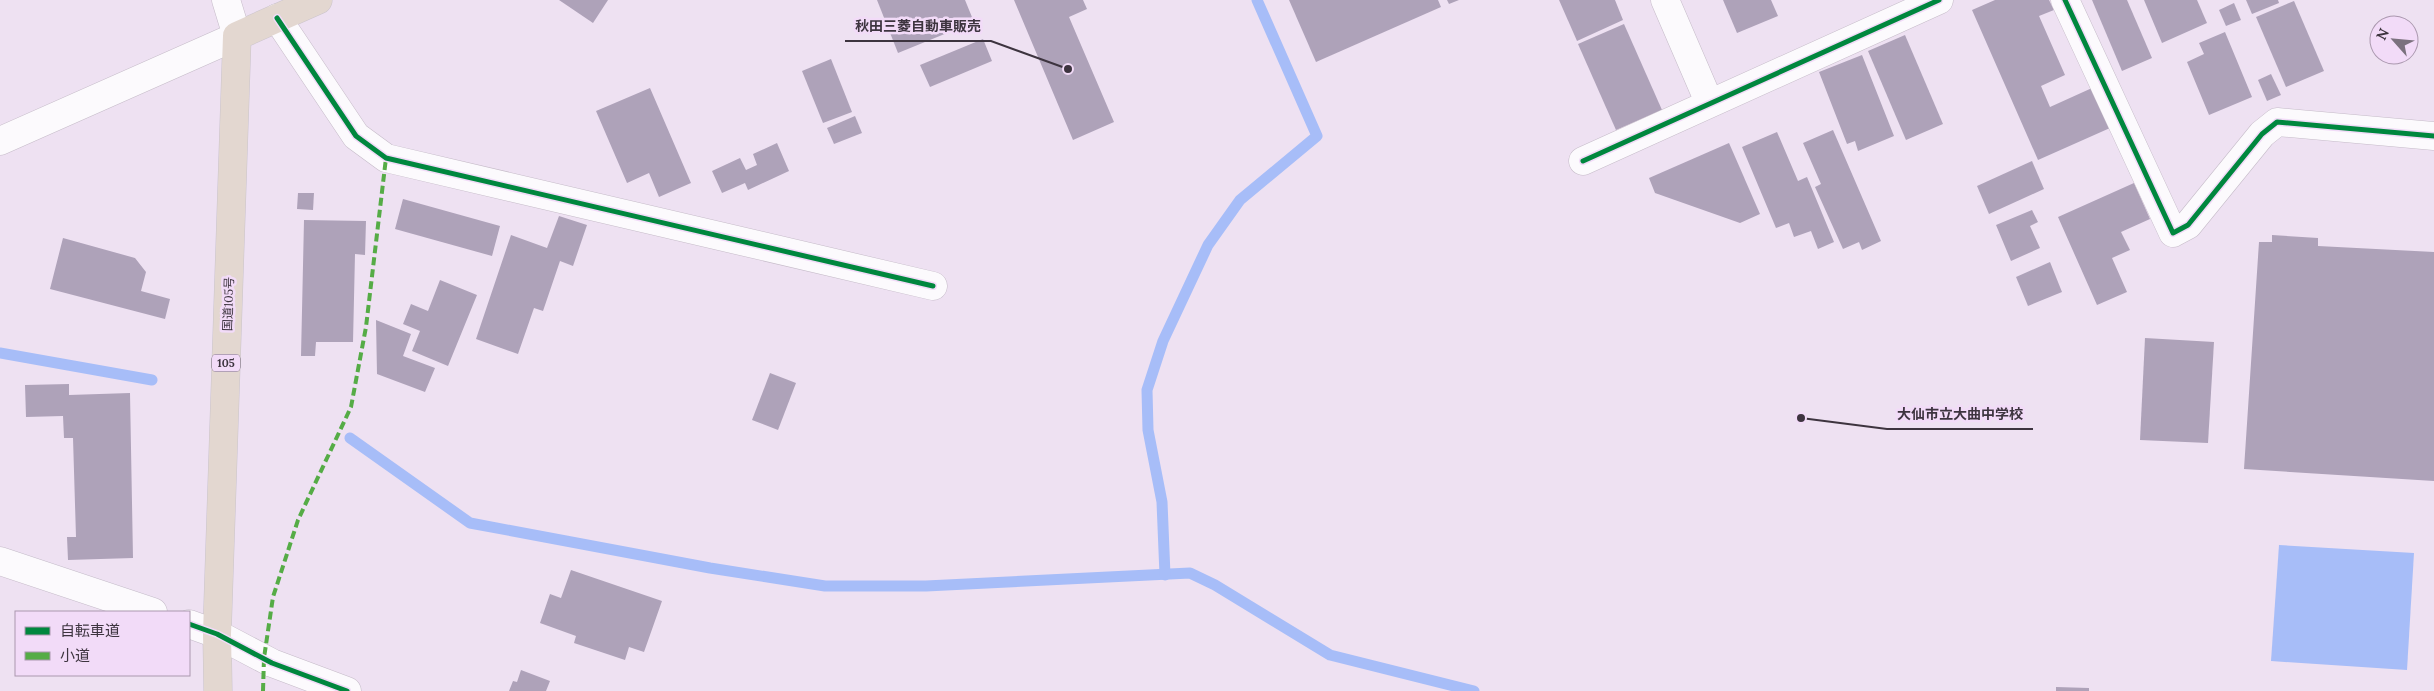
<svg xmlns="http://www.w3.org/2000/svg" width="2434" height="691" viewBox="0 0 2434 691" font-family="Lora,'Noto Sans JP',serif">
	<style>
		.water { fill: #a7bdf8 }
		.lines { fill: none; stroke-linecap: round; stroke-linejoin: round }
		.stream { stroke: #a7bdf8; stroke-width: 11 }
		.building { fill: #aea2b9 }
		.street-casing { stroke: #c5bbc8; stroke-width: 29 }
		.secondary-casing { stroke: #c5bbc8; stroke-width: 29 }
		.highway-casing { stroke: #cac4cc; stroke-width: 29 }
		.street { stroke: #fcfafd; stroke-width: 28 }
		.secondary { stroke: #fcfafd; stroke-width: 28 }
		.highway { stroke: #e3d7d0; stroke-width: 28 }
		.quiet { stroke: #55ac46; stroke-width: 4; stroke-dasharray: 8 4; stroke-linecap: butt }
		.cycleway-casing { stroke: #f2dbf8; stroke-width: 8 }
		.cycleway { stroke: #00873e; stroke-width: 5 }
		.labels { text-anchor: middle; dominant-baseline: central; stroke-width: 5; stroke-linejoin: round; paint-order: stroke }
		.shield { fill: #f2dbf8; stroke: #736676; stroke-width: 1 }
		.shield-label { font-size: 11px; font-weight: bold; fill: #3d343f }
		.street-label { font-size: 12px; fill: #3d343f; stroke: #f2dbf8 }
		.leader { fill: none; stroke: #3d343f; stroke-width: 2 }
		.callout-dot { fill: #3d343f; stroke: #f2dbf8; stroke-width: 2 }
		.callout-label { font-size: 14px; text-anchor: middle; font-weight: bold; fill: #3d343f; stroke: #f2dbf8; stroke-width: 5; stroke-linejoin: round; paint-order: stroke }
	</style>
	<rect width="100%" height="100%" fill="#eee1f2"/>
	<path class="water" d="M2279,545L2414,553L2407,670L2271,661Z"/>
	<g class="lines">
		<g class="stream">
			<path d="M0,353L152,380"/>
			<path d="M350,438L470,523L710,568L825,586H926L1190,573L1215,585L1330,655L1474,691"/>
			<path d="M1165,575L1162,502L1148,430L1147,390L1163,341L1208,245L1240,200L1317,136L1257,0"/>
		</g>
	</g>
	<g class="building">
		<path d="M559,0H608L593,23Z"/>
		<path d="M877,0H965L974,22L898,53Z"/>
		<path d="M1014,0H1083L1087,9L1069,17L1114,122L1073,140Z"/>
		<path d="M1289,0H1438L1441,7L1316,62Z"/>
		<path d="M1447,0H1459L1449,4Z"/>
		<path d="M1559,0H1615L1623,20L1577,41Z"/>
		<path d="M1723,0H1771L1778,16L1737,33Z"/>
		<path d="M1995,0H2049L2054,10L2039,16L2065,75L2041,86L2050,107L2092,88L2110,128L2038,160L1972,10Z"/>
		<path d="M2092,0H2127L2152,58L2122,71Z"/>
		<path d="M2144,0H2197L2207,23L2162,43Z"/>
		<path d="M2246,0H2278L2279,3L2252,14Z"/>
		<path d="M2294,1L2324,71L2286,87L2256,17Z"/>
		<path d="M2234,3L2241,20L2226,26L2219,10Z"/>
		<path d="M1624,24L1662,110L1616,130L1578,44Z"/>
		<path d="M2225,32L2252,97L2209,115L2187,62L2204,54L2199,43Z"/>
		<path d="M1905,35L1943,124L1906,140L1868,51Z"/>
		<path d="M983,39L992,61L930,87L920,65Z"/>
		<path d="M1862,55L1894,136L1858,151L1855,141L1847,144L1819,72Z"/>
		<path d="M831,59L852,112L823,123L802,71Z"/>
		<path d="M2271,74L2281,95L2267,101L2258,80Z"/>
		<path d="M650,88L691,183L659,197L649,173L627,183L596,111Z"/>
		<path d="M855,116L862,133L834,144L827,128Z"/>
		<path d="M1833,130L1881,241L1862,250L1859,242L1843,249L1815,187L1821,184L1803,143Z"/>
		<path d="M1777,132L1798,181L1807,177L1834,242L1818,249L1811,231L1794,237L1789,223L1776,228L1742,147Z"/>
		<path d="M777,143L789,171L748,190L745,183L722,193L712,171L740,158L746,170L757,165L753,154Z"/>
		<path d="M1729,143L1760,214L1740,223L1655,193L1649,178Z"/>
		<path d="M2032,161L2044,189L1989,214L1977,186Z"/>
		<path d="M2134,183L2150,219L2121,232L2130,250L2112,258L2127,292L2097,305L2058,217Z"/>
		<path d="M298,193H314L313,210L297,209Z"/>
		<path d="M403,199L500,226L492,256L395,229Z"/>
		<path d="M2032,210L2038,222L2030,226L2040,248L2011,261L1996,225Z"/>
		<path d="M559,216L587,225L573,266L560,261L543,311L534,308L518,354L476,339L511,235L547,248Z"/>
		<path d="M304,220L366,221L365,255L355,254L353,342H316L315,356H301Z"/>
		<path d="M2272,235L2318,238V246L2434,252V481L2244,469L2259,242H2272Z"/>
		<path d="M63,238L135,258L146,272L141,291L170,299L165,319L50,289Z"/>
		<path d="M2050,262L2062,292L2028,306L2016,277Z"/>
		<path d="M440,280L477,295L448,366L412,351L420,331L403,324L411,304L428,311Z"/>
		<path d="M376,320L411,334L403,356L435,368L425,392L377,374Z"/>
		<path d="M2145,338L2214,342L2208,443L2140,440Z"/>
		<path d="M770,373L796,383L778,430L752,420Z"/>
		<path d="M69,384V395L130,393L133,558L68,560L67,537H76L73,438H64L63,416L26,417L25,385Z"/>
		<path d="M571,570L662,601L644,652L629,647L625,660L574,643L576,636L540,623L550,594L561,598Z"/>
		<path d="M521,670L550,681L546,691H509L513,681L517,682Z"/>
		<path d="M2056,687L2089,688V691H2056Z"/>
	</g>
	<g class="lines">
		<defs>
			<g id="street">
				<path d="M226,0L237,36"/>
				<path d="M1665,0L1709,102"/>
				<path d="M2065,0L2173,233L2188,225L2262,134L2277,122L2434,136"/>
				<path d="M277,18L356,136L386,158L933,286"/>
				<path d="M1583,161L1939,0"/>
				<path d="M0,561L153,612"/>
				<path d="M189,624L217,634L272,663L347,691"/>
			</g>
			<path id="secondary" d="M0,141L237,36"/>
			<path id="highway" d="M218,691L217,634L237,36L318,0"/>
		</defs>
		<use href="#street" class="street-casing"/>
		<use href="#secondary" class="secondary-casing"/>
		<use href="#highway" class="highway-casing"/>
		<use href="#street" class="street"/>
		<use href="#secondary" class="secondary"/>
		<use href="#highway" class="highway"/>
		<path class="quiet" d="M263,691L264,658L273,597L298,520L351,407L366,327L386,158"/>
		<defs>
			<g id="cycleway">
				<path d="M2065,0L2173,233L2188,225L2262,134L2277,122L2434,136"/>
				<path d="M277,18L356,136L386,158L933,286"/>
				<path d="M1583,161L1939,0"/>
				<path d="M189,624L217,634L272,663L347,691"/>
			</g>
		</defs>
		<use href="#cycleway" class="cycleway-casing"/>
		<use href="#cycleway" class="cycleway"/>
	</g>
	<g class="labels">
		<rect class="shield" x="212" y="354.5" width="28" height="17" rx="4"/>
		<g class="shield-label">
			<text x="226" y="363">105</text>
		</g>
		<g class="street-label">
			<text transform="translate(228 304) rotate(-88)">国道105号</text>
		</g>
	</g>
	<path class="leader" d="M1068 69L991 41H845M1801 418L1887 429H2033"/>
	<g class="callout-dot">
		<circle cx="1068" cy="69" r="5"/>
		<circle cx="1801" cy="418" r="5"/>
	</g>
	<g class="callout-label">
		<text x="918" y="31">秋田三菱自動車販売</text>
		<text x="1960" y="419">大仙市立大曲中学校</text>
	</g>
	<rect x="15" y="611" width="175" height="65" fill="#f2dbf8" stroke="#aa98ae"/>
	<rect x="25" y="627" width="25" height="8" fill="#00873e" stroke="#aa98ae"/>
	<text x="60" y="636" font-size="15" fill="#3d343f">自転車道</text>
	<rect x="25" y="652" width="25" height="8" fill="#55ac46" stroke="#aa98ae"/>
	<text x="60" y="661" font-size="15" fill="#3d343f">小道</text>
	<g transform="translate(2394 40) rotate(297)"><circle r="24" fill="#f2dbf8" stroke="#aa98ae"/>
	<path d="M0-4L9 19L0 12L-9 19Z" fill="#7b717e"/>
	<text y="-8" font-size="14" font-weight="bold" text-anchor="middle" fill="#3d343f">N</text>
	</g>
</svg>
